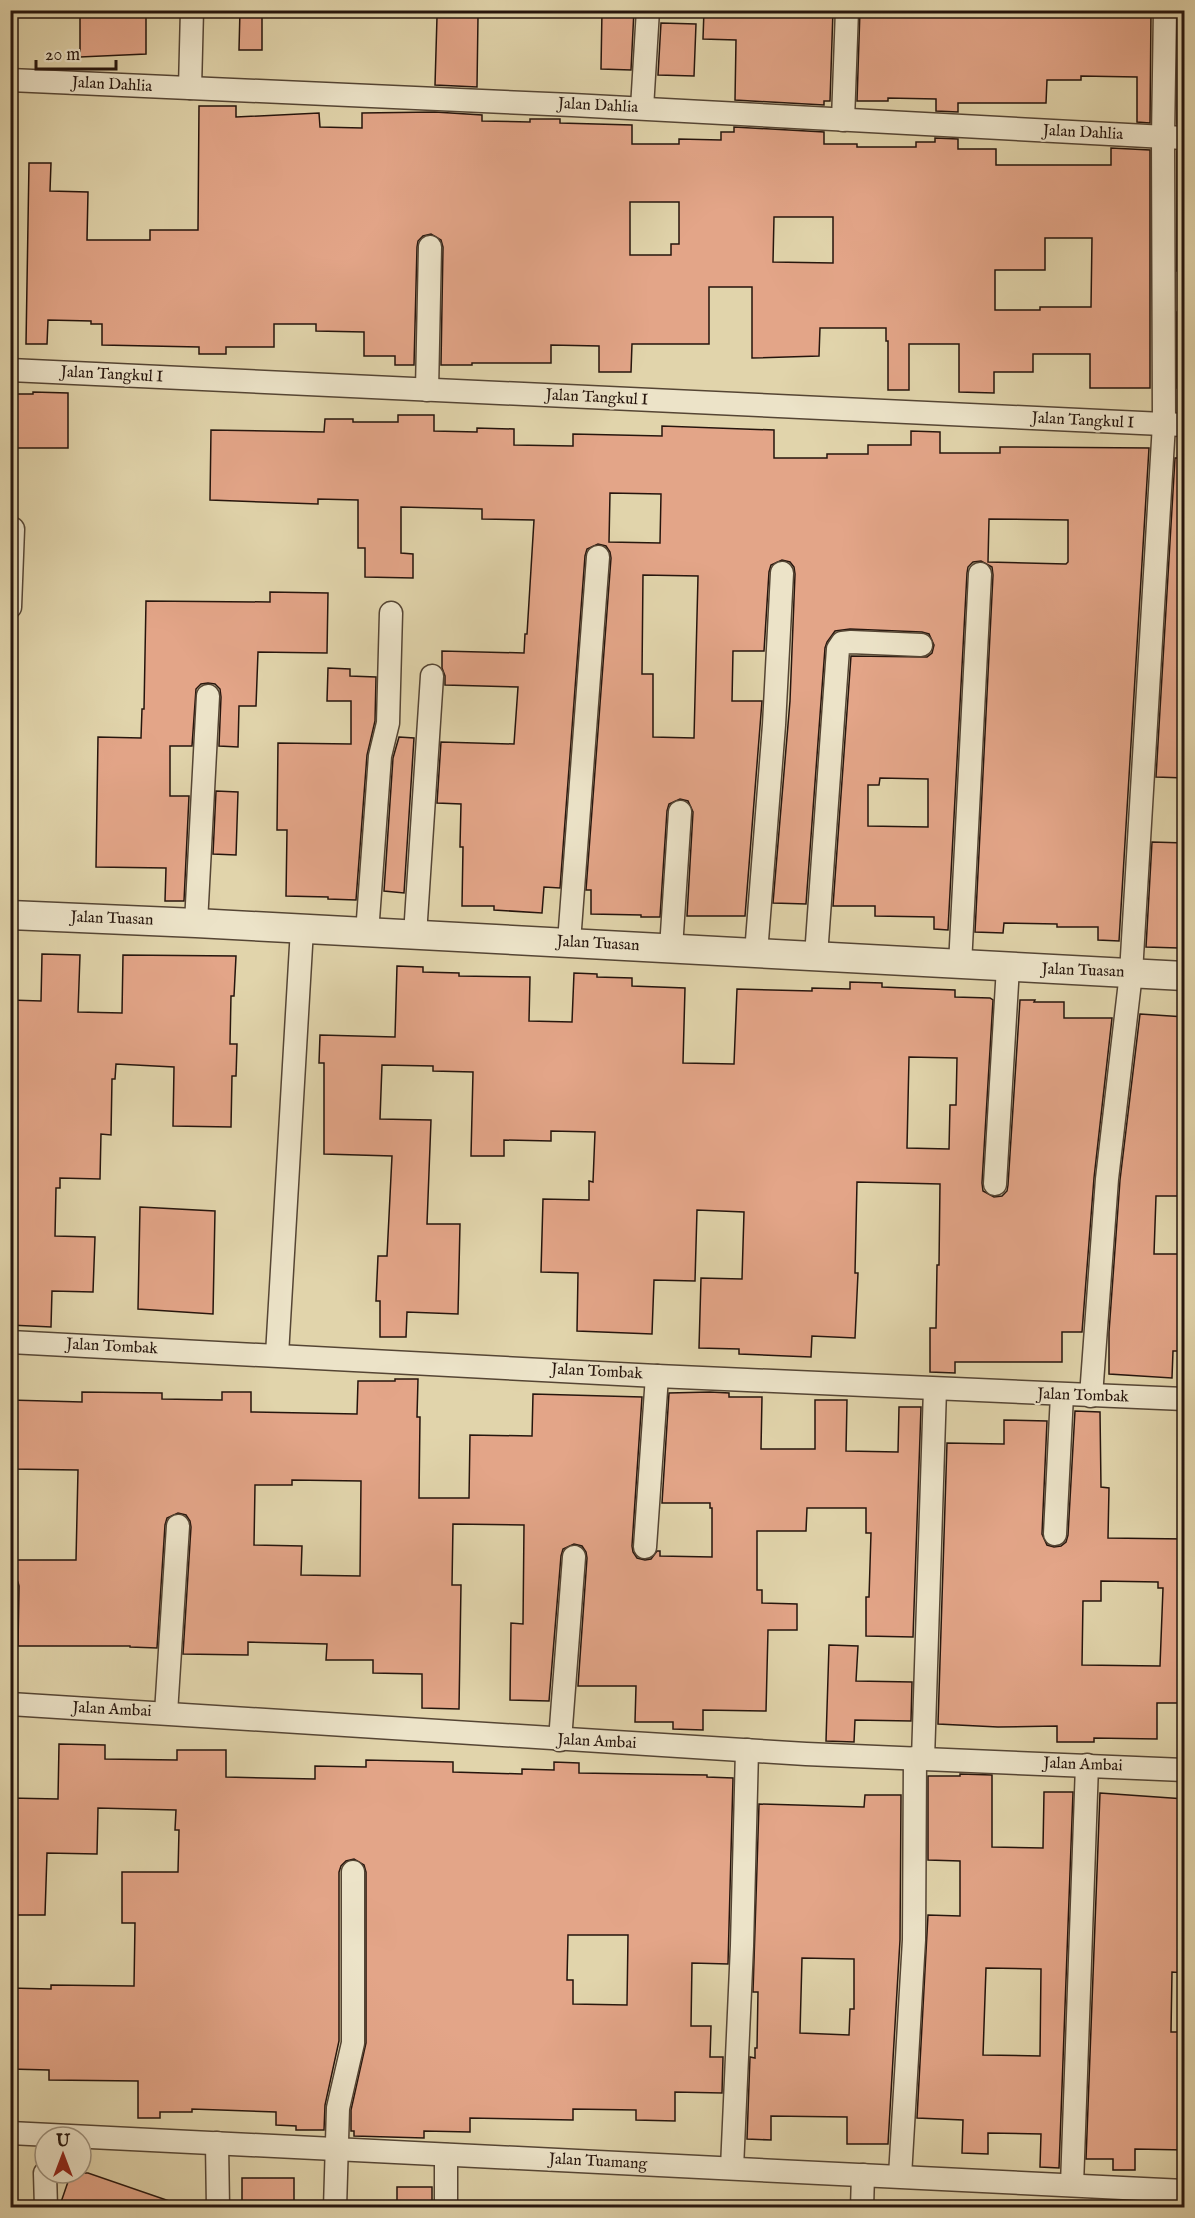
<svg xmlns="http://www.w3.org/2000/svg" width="1195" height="2218" viewBox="0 0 1195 2218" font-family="'IM FELL English',serif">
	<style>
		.building { fill: #e3a588; stroke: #26150d; stroke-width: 1.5; fill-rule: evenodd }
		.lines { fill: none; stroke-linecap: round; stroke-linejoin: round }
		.minor-casing { stroke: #554534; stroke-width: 25 }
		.tertiary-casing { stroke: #554534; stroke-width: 31 }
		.minor { stroke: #ece3c8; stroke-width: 22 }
		.tertiary { stroke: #ece3c8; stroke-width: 28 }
		.labels { text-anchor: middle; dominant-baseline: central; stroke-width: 4.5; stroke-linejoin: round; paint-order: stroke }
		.street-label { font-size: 16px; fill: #26150d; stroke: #ece3c8 }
	</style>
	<rect width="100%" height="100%" fill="#e1d4ab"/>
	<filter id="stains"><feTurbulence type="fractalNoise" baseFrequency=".00333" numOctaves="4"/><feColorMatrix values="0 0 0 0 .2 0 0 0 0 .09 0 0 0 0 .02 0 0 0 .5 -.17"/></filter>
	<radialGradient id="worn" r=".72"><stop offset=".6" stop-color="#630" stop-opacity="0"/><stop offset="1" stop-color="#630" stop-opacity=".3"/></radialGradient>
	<g class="building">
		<path d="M119,10H146V54L80,57V12H119Z"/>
		<path d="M240,10H262V50H239Z"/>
		<path d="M602,10H634L631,70L601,69Z"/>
		<path d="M704,10H833L830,101H824V105L735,100L736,40L703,39Z"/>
		<path d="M860,10H1151L1150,123L1137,122V77L1081,76V80H1047L1046,103H958V112L936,111V99L888,98V101H857Z"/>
		<path d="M1178,10H1185V124H1177Z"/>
		<path d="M437,17H478L477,87L435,85Z"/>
		<path d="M661,23L696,24L694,76L658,75Z"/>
		<path d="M199,106H236V117L319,113L320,127L362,128V113L435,112L482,115V121L530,122V119H560V123L632,125V144H679V139L721,140V132H734V127L824,132V144H857V147H916V142H935V138L958,139V149H996V165H1111V148L1150,150V388H1090V354H1033V372H994V393L959,392V344H909V390H888V341H886V328H820L819,356L752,358V287H709V344H632L631,372H599V346L551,345V363H472V365H441L443,247L441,240L431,234L423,236L418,241L417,247L414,365H395V356H364V332L316,331V324H274V347H226V354H199V347L102,345V324H91V321L48,320L47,344H26L29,163H51L50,191L88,192L87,240H150V230H198ZM630,202H679V244H671V255H630ZM774,217H833V263L773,262ZM1045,238H1092L1091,307H1040V310H995V270H1045Z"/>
		<rect x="1177" y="151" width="8" height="120"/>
		<rect x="1177" y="312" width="8" height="76"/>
		<path d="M33,392L68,393V448H10V394H33Z"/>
		<path d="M398,415H434V431L477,432V428L514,429V445L573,446V434L662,436V426L774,430V458H827V454H868V445H911V431L940,432V453H1000V447L1149,448L1119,941L1098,940V927H1057V924L1004,923L1003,933L975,932L993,575L992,567L981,561L973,562L968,567L967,573L948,930L934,929V917L875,916V906H833L851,656L927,657L932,653L934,645L929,634L922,632L850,629L835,631L827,642L825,648L806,904L773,903L790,701L795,574L794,567L790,562L782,560L771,565L769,572L764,651H733L732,701H762L745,916H687L693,812L688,801L680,799L669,804L667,811L660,917H641V915L591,914V890H586L611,558L610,552L606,546L598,544L587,549L585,556L560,888L544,887L542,913L494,910V906H462L463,847H460L461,804L437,803L441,742L514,744L518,687L445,685V676L442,668V651L524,653L525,634H527L534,520L482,519V509L401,507V553L413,554V578L365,577V548H358V500L318,499V504L210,500L211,430L324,432L325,419H353V422H398ZM610,493L661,494L660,543L609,542ZM989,519L1068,520V562L1066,564L988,562ZM643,575L698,576L694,738L653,737V674H642ZM880,778L928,779V827L868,826V785H879Z"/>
		<path d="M1175,458H1185V778L1156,777Z"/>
		<path d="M270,592L328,593L327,653L258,652L256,706H239L238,747L219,746L221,697L220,689L215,684L208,683L201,684L196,689L192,746H170V796H189L184,901H165L166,868L96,867L98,737L141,738L142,709H144L146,601L270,602Z"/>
		<path d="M328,668L350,669V676L376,677L375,721L367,755L356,900L328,899V897L286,896L287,830H277L278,743L351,744V701H327Z"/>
		<path d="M399,737L414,738L404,893L384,891L393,758Z"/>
		<path d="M216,791L238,792L236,855L213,854Z"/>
		<path d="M1152,842L1185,843V908L1179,907L1178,948L1146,947Z"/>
		<path d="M42,954L80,955L78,1012L122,1013L123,955L236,956L234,996H231L230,1044H237L236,1076H232L231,1127L173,1126L174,1067L116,1064L115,1079H112L111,1135L101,1134L100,1179L60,1178V1188H56L55,1236L95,1237L93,1292L52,1291L51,1327L10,1325V1000L41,1001Z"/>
		<path d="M397,966L423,967V972L459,973V976L530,977L529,1021L572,1022L574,973L597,974V977L632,978V986L685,988L683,1063L734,1064L737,989L812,991V988L850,989V982L882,983V987L955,990V997L990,998L993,1000L982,1183L983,1191L994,1197L1002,1196L1007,1191L1008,1185L1020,1000H1035L1034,1002H1064V1018H1112L1094,1178L1082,1332H1062V1362H955V1373L930,1372V1328H936L937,1265H939L940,1184L857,1182L855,1273H858L855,1338L812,1336L811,1357L739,1354V1349L699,1348L701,1278L742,1279L744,1212L697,1210L695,1281L654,1280L652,1334L577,1331L578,1273L541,1272L543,1199L589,1200V1181L593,1182L595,1132L551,1131V1141L504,1140V1156H471L473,1072L433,1071V1066L382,1065L380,1119L431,1120L427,1224H460L458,1314L407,1312L406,1337H380V1301H376L378,1256H387L392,1156L324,1154V1063H319L320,1035L395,1037ZM909,1057L957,1058L956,1105H950L949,1149L907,1148Z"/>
		<path d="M1140,1014L1185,1017V1196H1156L1154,1254H1180V1281H1185V1351H1173L1172,1378L1109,1374V1332L1120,1180Z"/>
		<path d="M140,1207L215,1211L213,1314L138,1309Z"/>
		<path d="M395,1379H418L417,1417H420L419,1498H469L470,1435L532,1436L533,1394L642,1397L632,1546L633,1552L637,1558L645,1560L651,1559L657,1551H660V1556L712,1557V1508H710V1503H662L669,1393L710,1392L729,1393V1397H762L761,1449H815V1400H847L846,1451L898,1452L899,1407H921L913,1637L866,1636V1597H869L871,1533H866V1508H807L806,1531H757V1590H762V1603L797,1604V1630H768L766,1711L703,1710V1730L673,1729V1722H635L636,1686H578L587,1558L586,1552L582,1546L574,1544L563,1549L561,1556L549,1701L510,1700L511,1623L523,1624L524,1525L453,1524L452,1585H461L459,1709L422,1708V1674L373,1673V1660H326L327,1644L248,1642V1655L183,1654L191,1527L190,1521L186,1515L178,1513L167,1518L165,1525L157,1648L130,1647V1646H18L19,1586L18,1582H10V1560H76L78,1470L10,1469V1400L82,1402V1392L162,1393V1399L222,1400V1392H251V1412L357,1414L358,1381H395ZM292,1480L361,1481L360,1576L301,1575L302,1546L254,1545L255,1485H292Z"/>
		<path d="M1075,1411L1100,1412L1101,1487L1109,1488L1108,1538L1185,1539V1703H1157V1739L1094,1738V1742H1057V1726L998,1727L938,1724L947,1443L1004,1444V1420L1047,1421L1042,1534L1047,1545L1054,1547L1061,1546L1066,1542L1068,1535ZM1101,1581L1158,1582V1588H1163L1160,1666L1082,1665L1083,1601H1101Z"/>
		<path d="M829,1645L858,1646L856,1681L912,1682L911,1721L855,1720L854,1742L826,1741Z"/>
		<path d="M59,1744L105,1745V1759L177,1760V1750H226V1777L315,1779V1766L366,1767V1760L453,1762V1772L522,1774V1769L554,1770V1762L579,1763V1773L707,1775V1777L733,1778L728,1964L692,1963L691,2026H711L710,2057H723L722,2093L675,2092V2121L636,2120V2110L573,2109V2120L470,2118V2132L424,2131V2138L354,2136V2131H351V2110L366,2043V1872L364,1865L354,1859L346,1861L341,1866L339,1872V2041L325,2105L324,2130H296V2126L276,2125V2112L192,2109V2112H160V2118H138V2081L49,2080V2070L10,2069V1988L51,1989V1985L134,1986L135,1923H122V1872H178L179,1830H175L176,1810L98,1808L97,1854L47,1853L45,1915H10V1798L58,1799ZM568,1935H628L627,2005L573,2004V1980H567Z"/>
		<path d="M960,1774L992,1775V1847L1043,1848L1044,1792H1073L1059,2168L1040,2167L1041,2134L988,2133V2154L962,2153L963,2120L917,2118L928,1915L960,1916V1861L928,1860V1776H960ZM986,1968L1041,1969L1040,2056L983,2055Z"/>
		<path d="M1100,1793L1185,1799V1973L1172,1972L1171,2032H1185V2150L1135,2149V2170H1113V2159H1086Z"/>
		<path d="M865,1795H901L900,1940L888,2144H847V2117L771,2116V2140L747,2139L750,2057L755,2058V2048H757L758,1992H753L759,1804L864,1807ZM802,1958L854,1959V2009H850L849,2035L800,2033Z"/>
		<path d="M71,2173H88L178,2204L177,2208H59Z"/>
		<rect x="242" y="2178" width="52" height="29"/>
		<rect x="397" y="2187" width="35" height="21"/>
	</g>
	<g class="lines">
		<defs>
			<g id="minor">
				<path d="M10,80L572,105L1184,138"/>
				<path d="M190,88L192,10"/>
				<path d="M642,108L648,10"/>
				<path d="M843,120L847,10"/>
				<path d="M10,370L1184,425"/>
				<path d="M427,390L430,247"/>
				<path d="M10,607L13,529"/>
				<path d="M196,923L208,696"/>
				<path d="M367,933L380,756L388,723L391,613"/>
				<path d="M415,935L432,676"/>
				<path d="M569,942L598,557"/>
				<path d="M671,948L680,812"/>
				<path d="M756,953L774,725L782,573"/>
				<path d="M816,956L838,649L842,643L851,642L921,645"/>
				<path d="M960,965L980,574"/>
				<path d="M995,1184L1008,967"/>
				<path d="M10,1342L657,1376L1184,1399"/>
				<path d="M277,1355L302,929"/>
				<path d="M1091,1396L1107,1179L1131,973L1164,424L1163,137L1165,10"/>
				<path d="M1055,1534L1062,1395"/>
				<path d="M645,1547L657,1376"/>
				<path d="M10,1704L806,1754L1184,1770"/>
				<path d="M166,1713L178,1526"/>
				<path d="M560,1740L574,1557"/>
				<path d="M923,1759L935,1389"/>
				<path d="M10,2133L1184,2191"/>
				<path d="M217,2143L218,2208"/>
				<path d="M732,2168L742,1946L747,1750"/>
				<path d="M45,2173L46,2208"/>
				<path d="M900,2176L914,1940L915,1758"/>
				<path d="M1072,2185L1087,1765"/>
				<path d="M335,2208L338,2108L353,2043V1872"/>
				<path d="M446,2208V2155"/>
				<path d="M862,2208L863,2175"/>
			</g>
			<path id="tertiary" d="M10,915L196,923L1184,976"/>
		</defs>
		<use href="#minor" class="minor-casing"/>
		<use href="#tertiary" class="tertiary-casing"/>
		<use href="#minor" class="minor"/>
		<use href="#tertiary" class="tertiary"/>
	</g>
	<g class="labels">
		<g class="street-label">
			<text transform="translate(112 85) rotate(3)">Jalan Dahlia</text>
			<text transform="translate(598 106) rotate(3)">Jalan Dahlia</text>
			<text transform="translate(1083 133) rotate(3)">Jalan Dahlia</text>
			<text transform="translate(112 375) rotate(3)">Jalan Tangkul I</text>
			<text transform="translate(597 398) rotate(3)">Jalan Tangkul I</text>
			<text transform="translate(1083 421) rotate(3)">Jalan Tangkul I</text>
			<text transform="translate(112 919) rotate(2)">Jalan Tuasan</text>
			<text transform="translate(598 944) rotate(3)">Jalan Tuasan</text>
			<text transform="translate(1083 971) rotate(2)">Jalan Tuasan</text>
			<text transform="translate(112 1347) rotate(3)">Jalan Tombak</text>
			<text transform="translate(597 1372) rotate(3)">Jalan Tombak</text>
			<text transform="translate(1083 1396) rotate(2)">Jalan Tombak</text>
			<text transform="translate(112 1710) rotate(3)">Jalan Ambai</text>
			<text transform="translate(597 1742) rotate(3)">Jalan Ambai</text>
			<text transform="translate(1083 1765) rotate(2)">Jalan Ambai</text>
			<text transform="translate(598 2162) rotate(3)">Jalan Tuamang</text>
		</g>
	</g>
	<rect width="1195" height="2218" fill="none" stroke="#e1d4ab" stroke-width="36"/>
	<rect x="12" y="12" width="1171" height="2194" fill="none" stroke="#26150d" stroke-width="3"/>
	<rect x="18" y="18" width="1159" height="2182" fill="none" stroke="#26150d" stroke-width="1.5"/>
	<g transform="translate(63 2155)"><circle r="28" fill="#ece3c8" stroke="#9d917d" stroke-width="1.5"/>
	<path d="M0-4.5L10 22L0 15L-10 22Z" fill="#8f2418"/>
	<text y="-9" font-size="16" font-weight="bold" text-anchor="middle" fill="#26150d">U</text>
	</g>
	<path d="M36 60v9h80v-9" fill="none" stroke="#26150d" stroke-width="3"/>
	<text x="45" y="60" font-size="18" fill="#26150d" stroke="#ece3c8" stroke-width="4.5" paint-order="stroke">20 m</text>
	<rect width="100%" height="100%" filter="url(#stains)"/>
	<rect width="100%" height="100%" fill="url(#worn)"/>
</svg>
